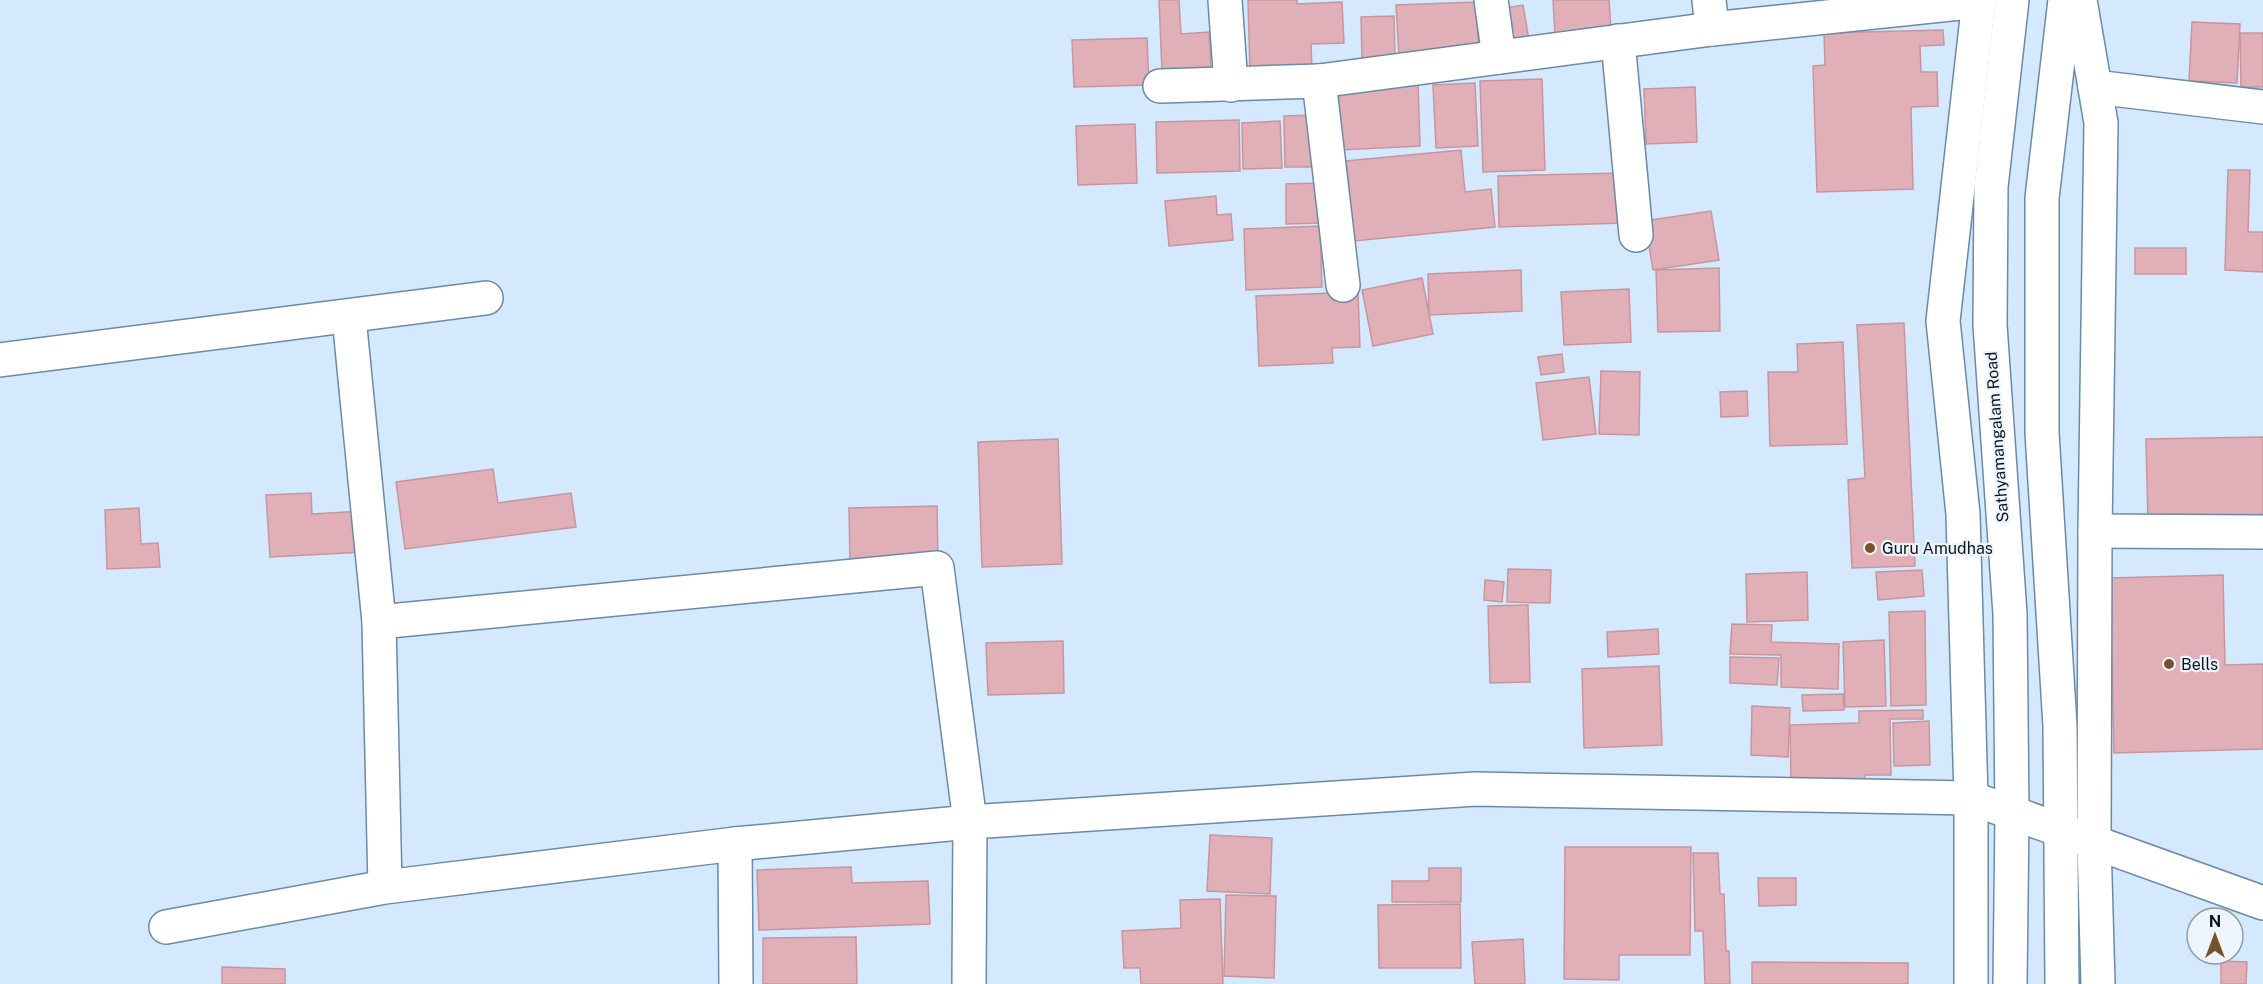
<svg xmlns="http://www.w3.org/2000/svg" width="2263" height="984" viewBox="0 0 2263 984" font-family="'Public Sans',sans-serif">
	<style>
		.building { fill: #e1afb7; stroke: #c6969e; stroke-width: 1.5 }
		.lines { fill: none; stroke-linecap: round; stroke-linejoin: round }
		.minor-casing { stroke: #6a8aa8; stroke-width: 36 }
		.highway-casing { stroke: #6a8aa8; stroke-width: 36 }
		.minor { stroke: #fff; stroke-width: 33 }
		.highway { stroke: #fff; stroke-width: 33 }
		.poi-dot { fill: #75522b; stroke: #eef4fb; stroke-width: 2 }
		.labels { text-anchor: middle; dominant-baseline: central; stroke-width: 4.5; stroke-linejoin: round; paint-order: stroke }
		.street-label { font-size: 16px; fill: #091521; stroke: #eef4fb }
		.poi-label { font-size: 16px; fill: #091521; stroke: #eef4fb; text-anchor: start }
	</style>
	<rect width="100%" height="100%" fill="#d4e9fd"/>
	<g class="building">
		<path d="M1159,0H1179L1181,34L1209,32L1211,69L1162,72Z"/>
		<path d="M1248,0H1297V4L1342,2L1344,43L1311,44L1312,70L1250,72Z"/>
		<path d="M1553,0H1609L1611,30L1555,34Z"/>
		<path d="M1476,2L1479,53L1399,57L1396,5Z"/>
		<path d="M1523,5L1529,40L1510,43L1504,8Z"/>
		<path d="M1394,16L1395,59L1362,60L1361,17Z"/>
		<path d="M2192,22L2240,24L2237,83L2189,81Z"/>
		<path d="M1943,30L1944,45L1920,46L1921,72H1937L1938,106L1911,107L1913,189L1817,192L1813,66L1825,65L1824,33Z"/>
		<path d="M2240,33H2263V87H2241Z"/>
		<path d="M1147,38L1149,85L1074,87L1072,40Z"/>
		<path d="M1542,79L1545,170L1483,172L1480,81Z"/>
		<path d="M1418,83L1420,146L1340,150L1338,86Z"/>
		<path d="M1475,83L1478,146L1436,148L1433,85Z"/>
		<path d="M1695,87L1697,142L1646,144L1644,89Z"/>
		<path d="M1314,115L1316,167H1285L1284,116Z"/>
		<path d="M1239,120L1240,171L1157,173L1156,122Z"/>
		<path d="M1280,121L1282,168L1243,169L1242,123Z"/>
		<path d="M1135,124L1137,183L1078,185L1076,126Z"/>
		<path d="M1461,150L1465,192L1491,189L1495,227L1354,241L1346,161Z"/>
		<path d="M2228,170H2250L2248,232H2263V272L2225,270Z"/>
		<path d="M1621,173L1622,223L1499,227L1498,176Z"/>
		<path d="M1319,183V223L1286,224V184Z"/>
		<path d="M1216,196L1217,215L1231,214L1233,240L1169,246L1165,201Z"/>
		<path d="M1711,211L1719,260L1653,270L1645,221Z"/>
		<path d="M1320,226L1322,287L1246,290L1244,229Z"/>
		<rect x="2135" y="248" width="51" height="26"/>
		<path d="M1719,268L1720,331L1658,332L1656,270Z"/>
		<path d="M1521,270L1522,311L1429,315L1428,274Z"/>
		<path d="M1422,278L1433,334L1373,346L1362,290Z"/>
		<path d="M1629,289L1631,342L1564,345L1561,292Z"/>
		<path d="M1358,292L1360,347L1332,348L1333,363L1259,366L1256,296Z"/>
		<path d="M1904,323L1915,566L1852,568L1848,480L1865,478L1857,325Z"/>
		<path d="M1843,342L1847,444L1770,446L1768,372H1798L1797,344Z"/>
		<path d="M1562,354L1564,372L1541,375L1538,357Z"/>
		<path d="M1601,371L1640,372L1639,435L1599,434Z"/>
		<path d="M1589,377L1596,434L1543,440L1536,383Z"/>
		<path d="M1747,391L1748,416L1721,417L1720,392Z"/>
		<path d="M2263,437V522L2148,524L2146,439Z"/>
		<path d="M1058,439L1062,564L982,567L978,442Z"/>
		<path d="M493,469L498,503L571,493L576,527L405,549L396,482Z"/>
		<path d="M311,493L312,514L363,511L365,552L270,557L266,495Z"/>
		<path d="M937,506L938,561L850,562L849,508Z"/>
		<path d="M139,508L141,544L158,543L160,567L107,569L105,510Z"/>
		<path d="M1508,569L1551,570L1550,603L1507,602Z"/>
		<path d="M1922,570L1924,596L1878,600L1876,572Z"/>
		<path d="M1807,572L1808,620L1747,622L1746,574Z"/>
		<path d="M2223,575L2225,665L2263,664V749L2114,753L2110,578Z"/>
		<path d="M1485,580L1504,582L1502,602L1484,600Z"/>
		<path d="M1528,605L1530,682L1490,683L1488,606Z"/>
		<path d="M1925,611L1926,705L1891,706L1889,612Z"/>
		<path d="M1732,624L1772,625L1771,642L1839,644L1838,689L1781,687V655L1730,654Z"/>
		<path d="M1658,629L1659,654L1608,657L1607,632Z"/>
		<path d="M1884,640L1886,706L1845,707L1843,642Z"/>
		<path d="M1063,641L1064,693L988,695L986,643Z"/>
		<path d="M1730,657L1779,658L1777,685L1730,683Z"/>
		<path d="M1659,666L1662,745L1584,748L1582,669Z"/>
		<path d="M1843,694L1844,710L1803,711L1802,695Z"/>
		<path d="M1752,706L1790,708L1788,757L1751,755Z"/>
		<path d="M1923,710V719H1890L1891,775H1865V779L1791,780L1790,725L1859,723V711Z"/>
		<path d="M1929,721L1930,765L1894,766L1893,723Z"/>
		<path d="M1210,835L1272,838L1270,894L1207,891Z"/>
		<path d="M1565,847H1691L1690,955H1619V980L1564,979Z"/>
		<path d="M1693,853H1718L1720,894H1724L1726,951H1729L1730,984H1705L1703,931H1695Z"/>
		<path d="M851,867L852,883L928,881L930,924L759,930L757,870Z"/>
		<path d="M1429,868H1461V902H1392V881H1429Z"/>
		<path d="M1758,878H1796V905L1759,906Z"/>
		<path d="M1226,895L1276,896L1274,978L1224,976Z"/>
		<path d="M1220,899L1223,984H1141L1140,968H1124L1122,931L1181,928L1180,900Z"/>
		<path d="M1460,904L1461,968H1379L1378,905Z"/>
		<path d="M856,937L857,984H763V938Z"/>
		<path d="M1523,939L1525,984H1475L1472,942Z"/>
		<path d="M2221,961L2247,962L2246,984H2221Z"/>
		<path d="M1752,962L1908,963V984H1752Z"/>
		<path d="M222,967L285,969V984H222Z"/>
	</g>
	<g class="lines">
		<defs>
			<g id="minor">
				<path d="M1225,0L1231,85"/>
				<path d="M1491,0L1499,57"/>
				<path d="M1709,0L1712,29"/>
				<path d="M2080,0L2101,123L2095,531L2094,842L2098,984"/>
				<path d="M1618,41L1636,235"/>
				<path d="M1319,81L1343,285"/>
				<path d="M1160,86L1319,81L1712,29L1979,1"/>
				<path d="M2095,87L2263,107"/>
				<path d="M349,317L379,622"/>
				<path d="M0,360L486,298"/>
				<path d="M2095,531L2263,532"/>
				<path d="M735,844L736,984"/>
				<path d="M166,927L385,887L735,844L970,822L937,568L379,622L385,887"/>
				<path d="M969,984L970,822L1475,789L1971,798L2263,903"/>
				<path d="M1971,984V798L1963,514L1943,321L1979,0"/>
			</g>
			<g id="highway">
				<path d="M2010,984L2012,814L2010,614L1990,325L1991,187L2012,0"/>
				<path d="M2062,984L2060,726L2042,433V198L2065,0"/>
			</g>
		</defs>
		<use href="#minor" class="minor-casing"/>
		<use href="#highway" class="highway-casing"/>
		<use href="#minor" class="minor"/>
		<use href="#highway" class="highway"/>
	</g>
	<g class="poi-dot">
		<circle cx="1870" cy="548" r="6"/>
		<circle cx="2169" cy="664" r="6"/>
	</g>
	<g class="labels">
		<g class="street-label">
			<text transform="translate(1997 437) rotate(-94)">Sathyamangalam Road</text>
		</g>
		<g class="poi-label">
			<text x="1882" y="548">Guru Amudhas</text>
			<text x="2181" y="664">Bells</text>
		</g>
	</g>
	<g transform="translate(2215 936)"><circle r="28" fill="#eef4fb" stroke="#929ba4" stroke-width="1.5"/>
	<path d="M0-4.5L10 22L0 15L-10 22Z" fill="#75522b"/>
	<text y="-9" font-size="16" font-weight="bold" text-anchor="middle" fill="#091521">N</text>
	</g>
</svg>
